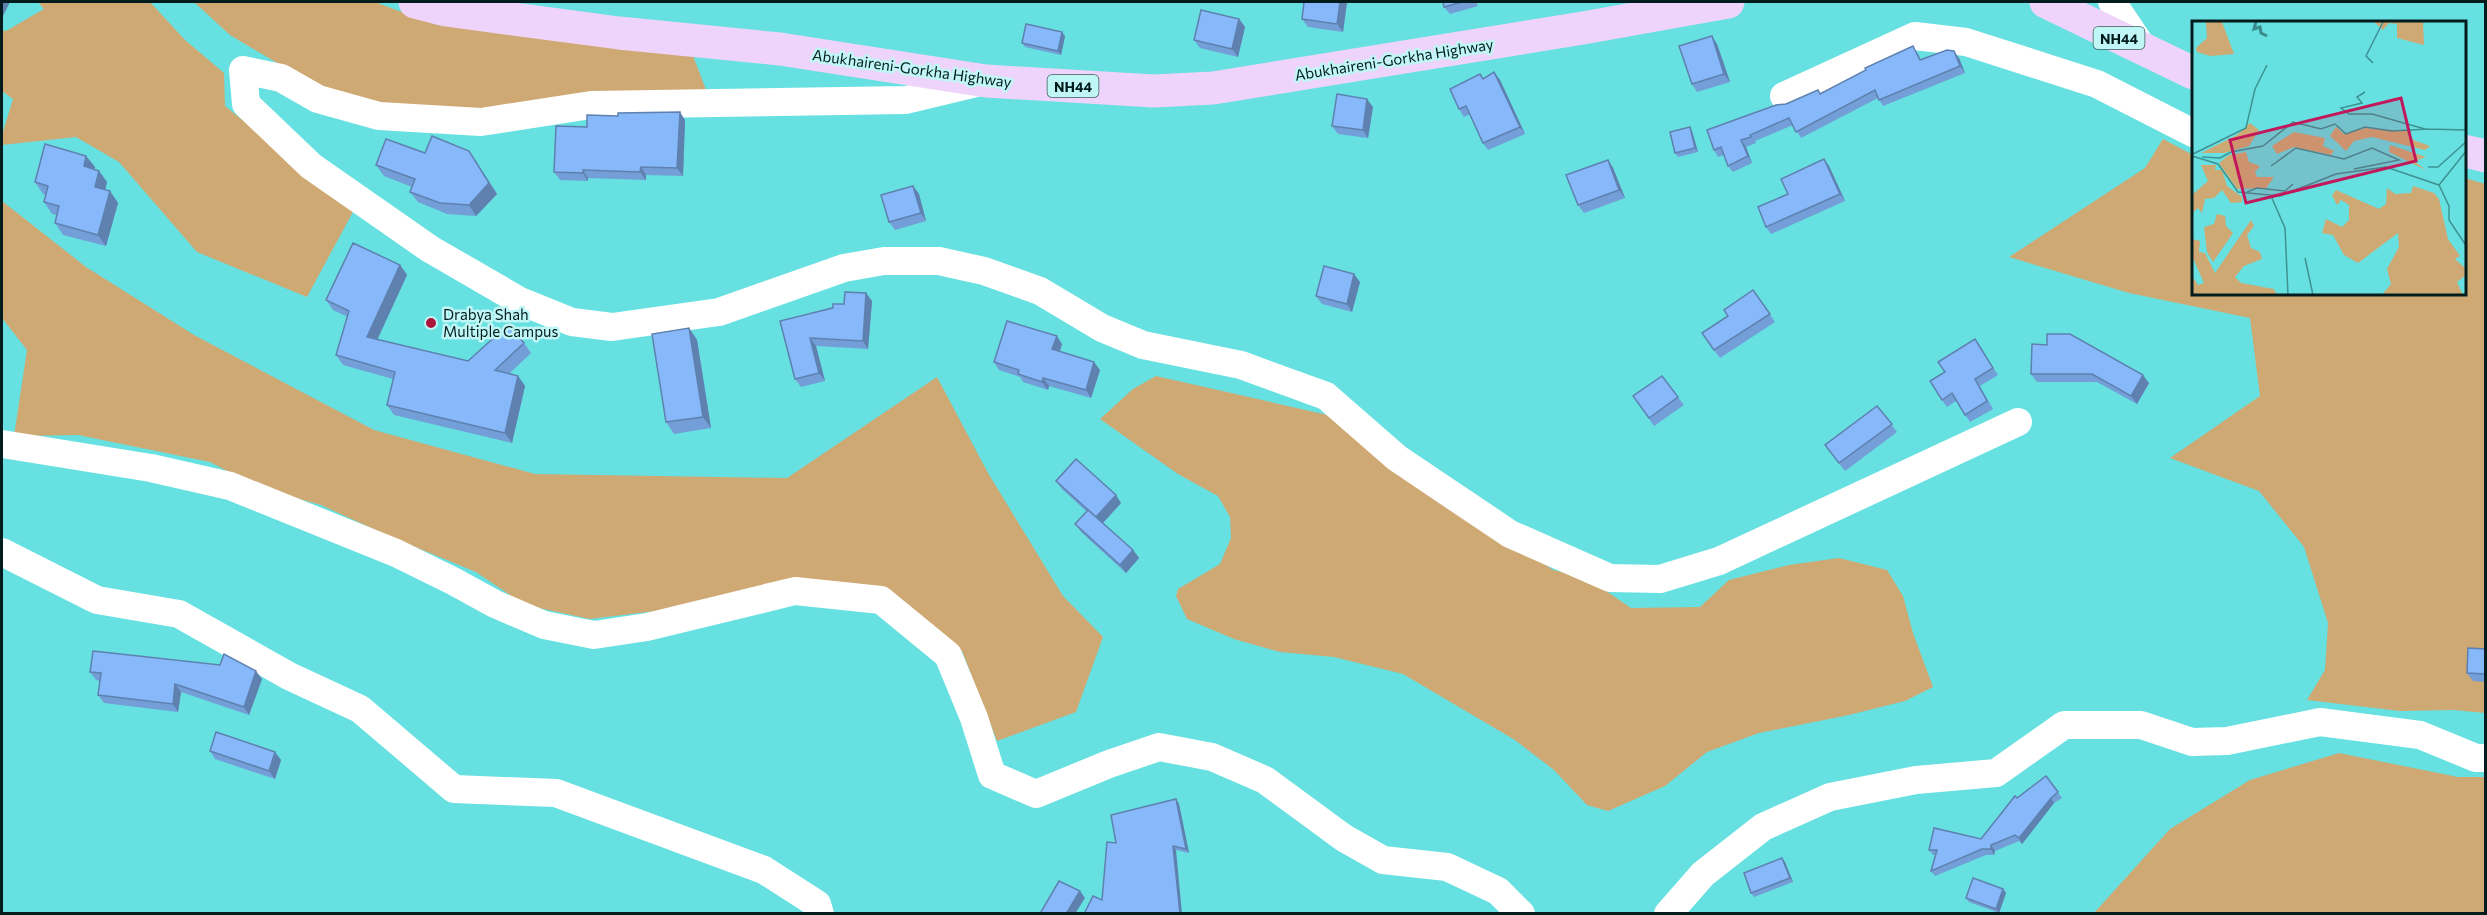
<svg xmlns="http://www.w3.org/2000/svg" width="2487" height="915" viewBox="0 0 2487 915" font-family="Commissioner,sans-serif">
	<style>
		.green { fill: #cfa973 }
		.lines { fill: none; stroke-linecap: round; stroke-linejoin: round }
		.street { stroke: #fff; stroke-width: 28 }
		.primary { stroke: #eed4fa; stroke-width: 33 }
		.wall { fill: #739ed7 }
		.shaded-wall { fill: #5e81af }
		.building { fill: #86b8fa; stroke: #5e81af; stroke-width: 1.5 }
		.poi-dot { fill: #ac163a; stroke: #c1f6f6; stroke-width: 2 }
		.labels { text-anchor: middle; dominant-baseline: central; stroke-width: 5; stroke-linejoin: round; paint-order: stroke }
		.shield { fill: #c1f6f6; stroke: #3b5d5e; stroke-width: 1.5 }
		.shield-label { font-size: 14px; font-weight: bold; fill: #021c1d }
		.street-label { font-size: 15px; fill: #021c1d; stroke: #c1f6f6 }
		.poi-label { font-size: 15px; fill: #021c1d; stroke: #c1f6f6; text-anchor: start }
		.inset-river { fill: none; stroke: #388c8c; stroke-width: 3 }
		.inset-road { fill: none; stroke: #3e9292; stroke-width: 1.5 }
		.view { fill: #c2185b; fill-opacity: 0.15; stroke: #c2185b; stroke-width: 3 }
		.inset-edge { fill: none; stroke: #021c1d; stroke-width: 3 }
	</style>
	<rect width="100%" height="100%" fill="#66e0e0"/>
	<g class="green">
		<path d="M38,2H150L185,40L224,73L225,106L354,210L307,297L197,252L119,162L76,137L2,145V135L13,99L2,91V30L6,31L44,9Z"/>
		<path d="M194,2H375L434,24L585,40H687L708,95L482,113L373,106L323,89L279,64L230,35Z"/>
		<path d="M2163,139L2193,155V294H2464L2465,178L2485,184V713L2454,710L2400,711L2307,700L2325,670L2328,623L2304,547L2259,491L2170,458L2260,396L2250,318L2129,293L2009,257L2145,168Z"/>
		<path d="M2,201L86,267L194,335L374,430L535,474L787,478L937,377L988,473L1063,596L1103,637L1076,712L997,741L962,651L907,608L721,603L590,619L525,605L476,572L391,537L321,505L260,488L210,462L78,435L14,436L27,350L2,318Z"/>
		<path d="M1156,376L1332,416L1553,570L1587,578L1631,608L1700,607L1729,580L1789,565L1839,558L1887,570L1903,596L1913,633L1933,687L1905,701L1849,715L1759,733L1707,752L1665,786L1608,811L1587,805L1554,770L1515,740L1403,674L1334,657L1280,652L1234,639L1187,619L1176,596L1178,589L1220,564L1231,538L1230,517L1218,496L1178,474L1100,419L1133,389Z"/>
		<path d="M2339,753L2458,777H2485V913H2094L2170,829L2250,780Z"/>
	</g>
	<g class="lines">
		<g class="street">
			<path d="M2112,2L2145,51"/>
			<path d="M981,82L906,100L591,105L481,122L379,116L318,99L281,78L243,70L246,104L311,166L430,249L520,301L572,322L612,327L719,312L844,268L884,261H939L984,271L1040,291L1102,328L1143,345L1241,365L1326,396L1397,458L1510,534L1610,578L1660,579L1719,561L2018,422"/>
			<path d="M1784,96L1915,36L1966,42L2097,84L2193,133"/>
			<path d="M2,444L151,468L230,486L396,553L453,581L495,604L544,625L594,635L647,627L795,591L881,600L948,655L974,718L992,775L1036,794L1109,764L1159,747L1212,757L1265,780L1344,838L1383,860L1447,867L1498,891L1521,914"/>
			<path d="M2,552L97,600L179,614L289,676L360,709L454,789L556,793L764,870L817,904L820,914"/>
			<path d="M1668,914L1703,874L1763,827L1830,797L1916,780L1996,773L2064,725H2141L2192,742L2227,741L2320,722L2420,735L2476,758H2486"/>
		</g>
		<g class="primary">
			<path d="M415,2L446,10L619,33L780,49L986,81L1154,91L1213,88L1583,28L1728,2"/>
			<path d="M2046,2L2193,73"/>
			<path d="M2464,151L2486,156"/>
		</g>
	</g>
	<g class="wall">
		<path d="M1304,2H1347L1343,32L1308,27L1302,19Z"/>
		<path d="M1443,2H1476L1478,6L1450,14L1444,7Z"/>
		<path d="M1239,19L1245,27L1238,57L1200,48L1194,40Z"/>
		<path d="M1065,36L1061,55L1025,47L1022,43Z"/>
		<path d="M1717,44L1730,82L1697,92L1692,84Z"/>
		<path d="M1918,53L1921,60L1959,58L1965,73L1883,106L1878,98L1801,138L1793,125L1755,141L1756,143L1746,147L1752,163L1733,172L1728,166L1724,155L1718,157L1714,150L1786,104L1820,93Z"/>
		<path d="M1494,72L1500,80L1525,134L1488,150L1483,143L1470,114L1464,117L1459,109L1480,74L1484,79Z"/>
		<path d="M1373,107L1368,138L1338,134L1332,126Z"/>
		<path d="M685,120L683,176L646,175V180L588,178V181L560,180L554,172L587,127Z"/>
		<path d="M1692,131L1698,152L1678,157L1675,153Z"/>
		<path d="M469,151L497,194L476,216L447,214L418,202L410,192L412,187L384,176L376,165L425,153Z"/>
		<path d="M86,156L95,167L94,169L99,171L107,182L105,190L110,191L118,203L106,246L63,235L55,223L57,215L52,214L44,202L46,195L43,194L35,182Z"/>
		<path d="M1824,159L1829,166L1845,201L1771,234L1766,227Z"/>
		<path d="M1608,160L1613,168L1625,198L1584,213L1578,205Z"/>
		<path d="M913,186L919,194L926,221L895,230L889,222Z"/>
		<path d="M400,265L407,275L377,339L468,361L524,343L531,353L509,374L518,376L525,386L512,443L394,415L387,405L393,379L343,365L336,355L348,317L333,310L326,300Z"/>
		<path d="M1360,282L1352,312L1322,304L1316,296Z"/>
		<path d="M1753,290L1775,322L1720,358L1714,350L1728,316Z"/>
		<path d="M866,293L872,301L868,349L816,346L825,381L801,387L795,379L780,321L844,304Z"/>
		<path d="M689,328L697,340L711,428L674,434L666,422Z"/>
		<path d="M1062,344L1060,351L1100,370L1091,398L1049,386L1048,390L1023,382L1020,377L999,370L994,362Z"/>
		<path d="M2047,345L2149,383L2137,404L2097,382H2037L2031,374Z"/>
		<path d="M1980,347L1998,375L1980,386L1993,409L1970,422L1956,401L1947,407L1942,400L1945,372Z"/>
		<path d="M1662,376L1684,405L1654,426L1633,396Z"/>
		<path d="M1877,406L1897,432L1845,471L1825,445Z"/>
		<path d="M1056,481L1121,503L1103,523L1133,550L1139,558L1126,573L1081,532L1075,524L1087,512L1062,489Z"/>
		<path d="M2486,649V682L2473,681L2467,673Z"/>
		<path d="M90,672L262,679L249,715L181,692L178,712L104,703L98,695L100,681L96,680Z"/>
		<path d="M210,751L275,752L281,760L275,779L215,759Z"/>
		<path d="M2046,776L2062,798L2054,803L2022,844L2019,841L1995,851L1994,855H1986L1935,876L1931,871L1936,855H1933L1929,850L1981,839L2017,798Z"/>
		<path d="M1176,799L1179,804L1189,853L1176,850L1084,914L1102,900L1116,843Z"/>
		<path d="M1785,862L1793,882L1754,897L1751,893Z"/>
		<path d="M2003,889L2006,893L1999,913L1969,902L1966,898Z"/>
	</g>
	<g class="shaded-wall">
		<path d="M2,2H10L2,18Z"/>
		<path d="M1340,2H1347L1343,32L1337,24Z"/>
		<path d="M1239,19L1245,27L1238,57L1232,49Z"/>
		<path d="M1062,32L1065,36L1061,55L1058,51Z"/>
		<path d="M1712,36L1717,44L1730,82L1724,74Z"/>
		<path d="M1954,51L1959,58L1965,73L1960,66Z"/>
		<path d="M1494,72L1500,80L1525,134L1520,127Z"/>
		<path d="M1367,99L1373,107L1368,138L1363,130Z"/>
		<path d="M680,112L685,120L683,176L677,168Z"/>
		<path d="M1690,127L1692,131L1698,152L1695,148Z"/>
		<path d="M1741,140L1746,147L1752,163L1748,156Z"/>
		<path d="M469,151L497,194L476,216L469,205Z"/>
		<path d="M86,156L95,167L92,178L84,166Z"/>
		<path d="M1824,159L1829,166L1845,201L1840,194Z"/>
		<path d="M1608,160L1613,168L1625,198L1619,190Z"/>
		<path d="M641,167L646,175V180L640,172Z"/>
		<path d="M583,170L588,178V181L583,173Z"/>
		<path d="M99,171L107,182L103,199L95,187Z"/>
		<path d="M913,186L919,194L926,221L921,213Z"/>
		<path d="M110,191L118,203L106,246L98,235Z"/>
		<path d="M400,265L407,275L374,347L367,337Z"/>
		<path d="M1354,274L1360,282L1352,312L1347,304Z"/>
		<path d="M866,293L872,301L868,349L863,341Z"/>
		<path d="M689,328L697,340L711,428L703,417Z"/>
		<path d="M1057,336L1062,344L1058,357L1052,349Z"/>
		<path d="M810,338L816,346L825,381L819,373Z"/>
		<path d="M1094,362L1100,370L1091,398L1086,390Z"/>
		<path d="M2143,375L2149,383L2137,404L2131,396Z"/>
		<path d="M518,376L525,386L512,443L505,433Z"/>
		<path d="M1043,378L1049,386L1048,390L1042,382Z"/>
		<path d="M1116,495L1121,503L1101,525L1096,517Z"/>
		<path d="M1133,550L1139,558L1126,573L1120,565Z"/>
		<path d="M256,671L262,679L249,715L244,707Z"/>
		<path d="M175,684L181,692L178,712L173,704Z"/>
		<path d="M275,752L281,760L275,779L269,771Z"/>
		<path d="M2051,798L2054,803L2022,844L2019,838Z"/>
		<path d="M1176,799L1179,804L1189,853L1186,849Z"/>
		<path d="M1991,845L1995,851L1994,855L1991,849Z"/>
		<path d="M1173,846L1176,850L1182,914H1180Z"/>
		<path d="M1782,858L1785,862L1793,882L1790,878Z"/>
		<path d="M2003,889L2006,893L1999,913L1996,909Z"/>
		<path d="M1080,891L1085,898L1075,914H1066Z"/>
	</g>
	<g class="building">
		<path d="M1304,2H1340L1337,24L1302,19Z"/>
		<path d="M1443,2H1462L1444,7Z"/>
		<path d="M1201,10L1239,19L1232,49L1194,40Z"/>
		<path d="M1026,24L1062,32L1058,51L1022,43Z"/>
		<path d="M1712,36L1724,74L1692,84L1679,46Z"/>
		<path d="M1913,46L1920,60L1947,50L1954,51L1960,66L1879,100L1875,90L1796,132L1789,118L1750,135L1751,137L1741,140L1748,156L1728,166L1721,147L1714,150L1707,130L1776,105L1786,104L1818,90L1820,94L1866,70L1865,68Z"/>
		<path d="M1494,72L1520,127L1483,143L1466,106L1459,109L1450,89L1480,74L1483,79Z"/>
		<path d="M1337,94L1367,99L1363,130L1332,126Z"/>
		<path d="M680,112L677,168L641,167L640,172L583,170V173L554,172L556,126L587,127V115L618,116V113Z"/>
		<path d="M1690,127L1695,148L1675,153L1670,132Z"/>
		<path d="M432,136L469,151L489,183L469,205L440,203L410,192L415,179L376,165L386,139L425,153Z"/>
		<path d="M45,144L86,156L84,166L99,171L95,187L110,191L98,235L55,223L59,206L44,202L48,186L35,182Z"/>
		<path d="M1824,159L1840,194L1766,227L1758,207L1788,194L1781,179Z"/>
		<path d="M1608,160L1619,190L1578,205L1566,175Z"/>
		<path d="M913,186L921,213L889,222L881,195Z"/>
		<path d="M353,243L400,265L367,337L468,361L508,325L524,343L495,370L518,376L505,433L387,405L395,372L336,355L349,311L326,300Z"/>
		<path d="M1324,266L1354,274L1347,304L1316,296Z"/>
		<path d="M1753,290L1770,314L1714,350L1702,333L1728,316L1724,310Z"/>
		<path d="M845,292L866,293L863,341L810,338L819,373L795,379L780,321L833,308V304H844Z"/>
		<path d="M1007,321L1057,336L1052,349L1094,362L1086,390L1043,378L1042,382L1018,374L1019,370L994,362Z"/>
		<path d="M689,328L703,417L666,422L652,334Z"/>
		<path d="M2047,334H2070L2143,375L2131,396L2092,374H2031L2032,344L2047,345Z"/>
		<path d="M1975,339L1993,368L1975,379L1987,401L1965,415L1952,393L1942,400L1930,381L1945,372L1938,362Z"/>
		<path d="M1662,376L1678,397L1649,418L1633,396Z"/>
		<path d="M1877,406L1892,424L1839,463L1825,445Z"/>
		<path d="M1076,459L1116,495L1096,517L1056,481Z"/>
		<path d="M1088,510L1133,550L1120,565L1075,524Z"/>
		<path d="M2468,648L2486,649V674L2467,673Z"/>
		<path d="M93,651L220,665L224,654L256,671L244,707L175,684L173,704L98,695L101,673L90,672Z"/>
		<path d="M216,732L275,752L269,771L210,751Z"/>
		<path d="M2046,776L2058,792L2051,798L2019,838L2015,835L1991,845V849H1982L1931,871L1937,850H1929L1934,828L1981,839L2015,796L2017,798Z"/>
		<path d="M1176,799L1186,849L1173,846L1180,914H1084L1093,896L1102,900L1107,842L1116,843L1111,815Z"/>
		<path d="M1782,858L1790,878L1751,893L1744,873Z"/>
		<path d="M1973,878L2003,889L1996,909L1966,898Z"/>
		<path d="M1059,881L1080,891L1066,914H1044L1041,912Z"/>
	</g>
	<circle class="poi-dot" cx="431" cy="323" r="6"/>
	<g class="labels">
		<g class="shield">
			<rect x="2093.5" y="27" width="51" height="22" rx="4.5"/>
			<rect x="1047.5" y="75" width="51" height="22" rx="4.5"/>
		</g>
		<g class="shield-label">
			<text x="2119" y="38">NH44</text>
			<text x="1073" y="86">NH44</text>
		</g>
		<g class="street-label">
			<text transform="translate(1394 59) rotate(-9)">Abukhaireni-Gorkha Highway</text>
			<text transform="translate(912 68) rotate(8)">Abukhaireni-Gorkha Highway</text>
		</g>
		<g class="poi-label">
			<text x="443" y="314">Drabya Shah<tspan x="443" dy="17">Multiple Campus</tspan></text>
		</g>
	</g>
	<g transform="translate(2192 21)">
		<rect width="274" height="274" fill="#66e0e0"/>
		<path d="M14,1H30L42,33L18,35L5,31L4,27L15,17ZM182,1H231L232,24L205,17V3L197,2L191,9ZM58,102L67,109L57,125L32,132H9L45,114ZM144,106L152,113L174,107L216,110L221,119L238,125L233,129L180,116L162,120L154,130L138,115ZM102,111L133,117L131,125L142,130L139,134L102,126L85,133L80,125ZM198,124L234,136L222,140L234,149L197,131ZM54,131L57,141L68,145L63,151L65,156H82L74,167L45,168L27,142L37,134ZM9,144H24L23,149H30L35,165L50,176V181L39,182L30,169L22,177L13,178L10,192L6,187L0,192V174L16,160ZM221,165L242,172L247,178L256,218L268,235L263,238L274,248V254L265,261L271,274H190L199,263L195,248L207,226L206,212L166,242L152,234L141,214L130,212L134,198L150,206L157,199V184L149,179L145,184L140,174L144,169L187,188L194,183L195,167L203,173L219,172ZM25,193L33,195L34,205L41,212L21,241L15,231L12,206L22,203ZM59,199L62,205L55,214L59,227L68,231L70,238L52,245L43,256L49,262L82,268L85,274H0V255L6,264L12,262L0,235V218L8,220L7,231L13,232L23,252Z" fill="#cfa973"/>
		<path class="inset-river" d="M64,1L62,8L68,6L69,12L75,15"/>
		<path class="inset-road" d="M181,42L174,35L191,1M173,71L165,76L170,82L149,87L157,93H180L233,108L275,109M1,133L54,107L63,68L75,44M0,135L26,143L46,171L88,175L144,153L194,146L247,164L275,129M10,136L28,137L39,131L71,125L101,101L129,108L143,103L154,113L173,106L200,110L236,108M79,145L104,127L152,138L180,127L207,139L162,148M236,146H246L275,120M247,164L257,185V199L275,226M55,171L65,167L93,170L101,163M79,175L93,207L96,274M113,237L121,274"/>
		<path class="view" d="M209,77L224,140L54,182L38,119Z"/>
		<rect width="274" height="274" class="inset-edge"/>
	</g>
	<rect width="2487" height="915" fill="none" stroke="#021c1d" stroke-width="6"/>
</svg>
